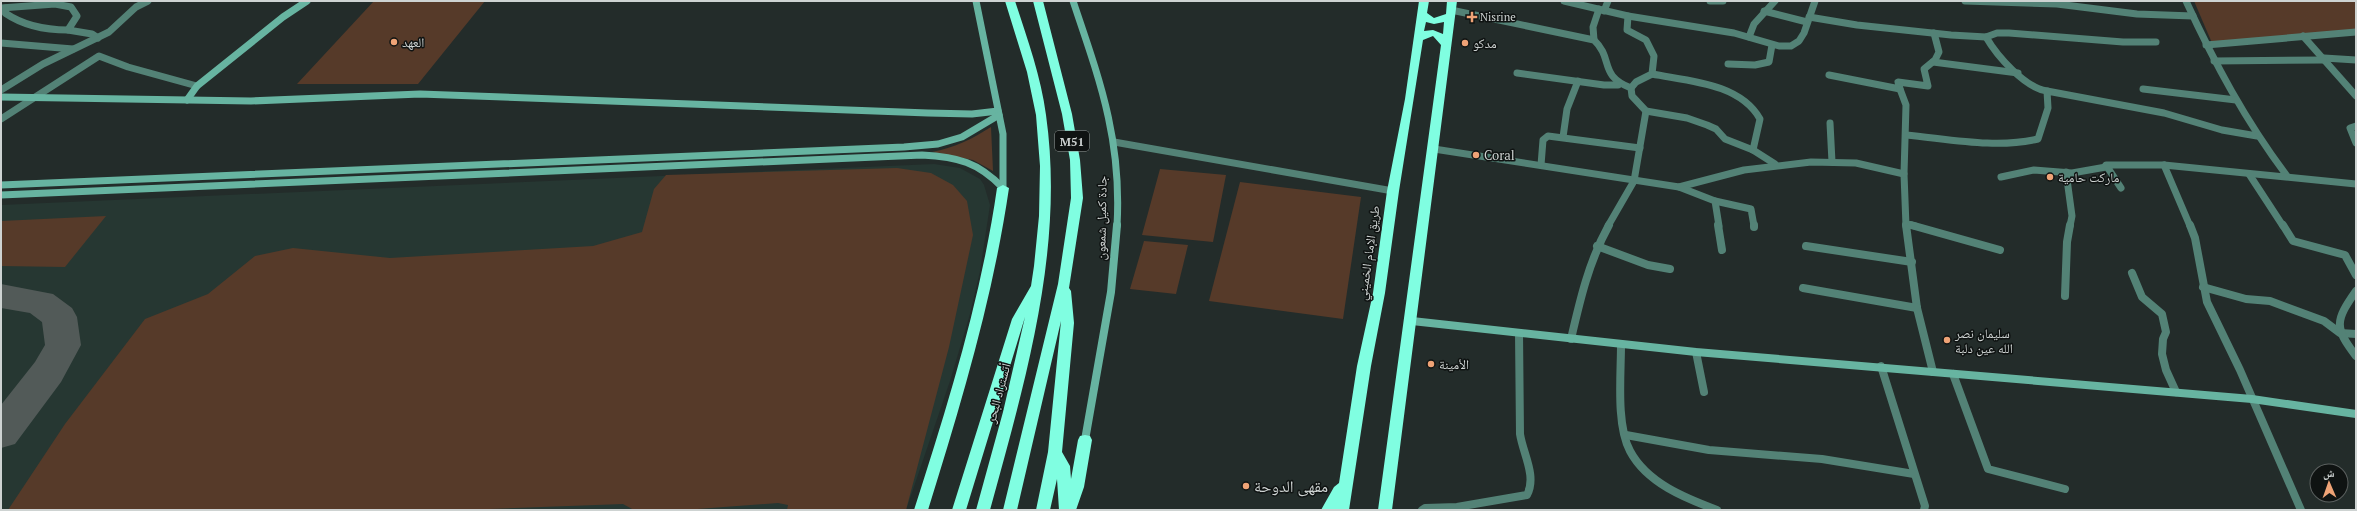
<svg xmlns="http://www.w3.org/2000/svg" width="2357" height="511" viewBox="0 0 2357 511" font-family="'PT Serif','Noto Naskh Arabic',serif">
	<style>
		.built { fill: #263732 }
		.green { fill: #563a29 }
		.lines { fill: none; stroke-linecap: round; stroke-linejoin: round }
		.taxiway { fill: #525a58; fill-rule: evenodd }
		.street-far1 { stroke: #538276; stroke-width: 7 }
		.street { stroke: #538276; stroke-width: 8 }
		.secondary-far1 { stroke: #67b4a1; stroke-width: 7 }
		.secondary { stroke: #67b4a1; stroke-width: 8 }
		.highway { fill: #80fee1; fill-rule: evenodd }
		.poi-dot { fill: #efa376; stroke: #0f1312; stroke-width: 1.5 }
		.labels { text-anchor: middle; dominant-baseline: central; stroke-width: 3; stroke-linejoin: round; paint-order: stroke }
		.far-poi-label { font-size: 11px; fill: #ced3d2; stroke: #0f1312; text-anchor: start }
		.shield { fill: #0f1312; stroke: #959998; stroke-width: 1 }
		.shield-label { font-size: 12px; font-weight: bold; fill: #ced3d2 }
		.poi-label { font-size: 13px; fill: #ced3d2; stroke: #0f1312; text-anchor: start }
		.street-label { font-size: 13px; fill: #ced3d2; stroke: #0f1312 }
		.near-poi-label { font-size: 16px; fill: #ced3d2; stroke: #0f1312; text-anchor: start }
	</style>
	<rect width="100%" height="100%" fill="#232c2a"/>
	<path class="built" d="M934,164L960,168L980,179L984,185L990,205L980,271L970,314L950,381L906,510H1V205Z"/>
	<g class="green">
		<path d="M374,1H485L418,84H297Z"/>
		<path d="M2194,1H2356V31L2212,43Z"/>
		<path d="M991,127L993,171L973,160L932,152C954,148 972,139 991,127Z"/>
		<path d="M897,168L931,173L953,185L967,201L973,235L949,347L906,510H787L788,505L778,503L684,510H634L623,504L462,510H8L65,424L145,319L208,294L255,256L293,248L390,258L593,246L642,232L654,189L666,175Z"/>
		<path d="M1160,169L1226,175L1213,242L1142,235Z"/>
		<path d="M1240,182L1361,197L1343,319L1209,301Z"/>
		<path d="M106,216L65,267L1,266V221Z"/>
		<path d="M1144,241L1188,245L1176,294L1130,289Z"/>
	</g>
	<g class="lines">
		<path class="taxiway" d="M1,284L53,294L72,308L77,317L81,345L61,382L15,444L1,448V405L35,362L45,345L42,322L30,313L1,308Z"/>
		<g class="street-far1">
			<path d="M1564,1L1628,16L1734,33L1779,46H1791L1799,41L1804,33L1815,1"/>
			<path d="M1710,1H1723"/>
			<path d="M1965,1L2057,4L2137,14L2193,16"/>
			<path d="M2186,1C2215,64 2245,120 2287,176"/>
			<path d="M1,8L55,4L71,7L77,16L68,30L92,34L98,38"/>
			<path d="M6,8L5,13C24,26 45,30 68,30"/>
			<path d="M1451,10L1594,40C1614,59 1598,75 1631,88L1632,96L1646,111L1687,118L1707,125L1716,129L1725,139L1753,150L1775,164"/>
			<path d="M1604,11L1608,1"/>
			<path d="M1764,11L1807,22"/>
			<path d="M1628,16L1627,30L1646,40L1654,56L1652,74L1636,82L1631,88"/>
			<path d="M1809,17L1857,25L1951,35L1986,37L1997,33H2009L2123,42H2156"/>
			<path d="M2303,36L2356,96"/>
			<path d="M1749,37L1754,24L1775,1"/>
			<path d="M1986,37C1997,56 2025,88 2047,91"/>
			<path d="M1594,40L1593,27L1599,9"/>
			<path d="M1,43L73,49"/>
			<path d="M2206,45L2356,32"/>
			<path d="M2324,58L2356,60"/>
			<path d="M2214,61L2323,60"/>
			<path d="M1933,62L2018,73"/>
			<path d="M1728,64L1755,65L1769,62L1772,45"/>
			<path d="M1517,73L1604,85H1618"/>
			<path d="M1652,74C1688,81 1740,83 1760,119L1753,150"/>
			<path d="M1829,75L1900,89L1898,82L1928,86L1924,69L1935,60L1939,52L1934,33"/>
			<path d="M1900,89L1906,105L1904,174L1906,226"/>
			<path d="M2143,89L2236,100"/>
			<path d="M1,90L43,64L109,32L136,7L148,1"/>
			<path d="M1,119L99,56L128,67L197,86"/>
			<path d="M1830,123L1832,162"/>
			<path d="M2356,126L2350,128L2356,143"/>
			<path d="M1906,135C1949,139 1996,149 2038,139L2048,108L2047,91L2164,113L2222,130L2257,136"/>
			<path d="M1563,137L1567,109L1578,81"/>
			<path d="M1114,142L1393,191"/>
			<path d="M1434,149L1679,187L1744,170L1811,162L1856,163L1904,174"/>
			<path d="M1541,165L1543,140L1548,136L1640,148"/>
			<path d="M2164,165L2190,226"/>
			<path d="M2066,172L2072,216L2070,226"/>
			<path d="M2249,174L2283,226"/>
			<path d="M2001,177L2034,170L2072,173L2106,167"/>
			<path d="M1679,187L1715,201L1719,226"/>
			<path d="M2121,188L2106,165H2164L2356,184"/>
			<path d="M1715,201L1751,209L1754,226"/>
			<path d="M1906,224L1915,226"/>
			<path d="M1608,226L1634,181L1646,111"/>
		</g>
		<g class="street">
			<path d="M1718,225L1722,250"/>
			<path d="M1754,225V227"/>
			<path d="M1906,225L1917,308L1933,372"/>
			<path d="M1911,225L2000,250"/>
			<path d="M2190,225L2195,238L2207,302L2240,370L2301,510"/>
			<path d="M2283,225L2293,241L2345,255L2356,275"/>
			<path d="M1597,246L1648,265L1670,269"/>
			<path d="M1806,246L1912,262"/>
			<path d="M2132,273L2142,297L2162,314L2166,332L2163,339L2162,354L2166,370L2176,392"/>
			<path d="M2203,287L2246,299L2270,301L2324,321L2340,333L2356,334"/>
			<path d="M1803,288L1917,308"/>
			<path d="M2356,291C2335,321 2334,327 2356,356"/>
			<path d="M2065,296L2067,242L2070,225"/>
			<path d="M1571,339C1580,300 1589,261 1609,225"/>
			<path d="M1621,345C1621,375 1616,425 1630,451C1647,483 1685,498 1717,510"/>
			<path d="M1696,352L1704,392"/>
			<path d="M1881,366L1925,506L1924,510"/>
			<path d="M1953,374L1988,469L2065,489"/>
			<path d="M1626,435L1709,450L1822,459L1914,474"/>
			<path d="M1422,510L1425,508L1457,507L1527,495C1537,476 1523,454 1520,434L1519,333"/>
		</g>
		<g class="secondary-far1">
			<path d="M976,1L1003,134V188"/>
			<path d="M1073,1C1100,81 1122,140 1117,226"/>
			<path d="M1,97L251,101L420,94L928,113L972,114L998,111"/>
			<path d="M187,100L197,86L283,17L307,1"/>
			<path d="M1,185L904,147L938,144L962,137L999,115"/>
			<path d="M1,195L922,155C958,157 978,162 1003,188"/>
		</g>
		<g class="secondary">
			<path d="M1412,321L1696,352L2252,399L2356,414"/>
			<path d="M1085,440L1111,292L1117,225"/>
		</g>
		<g class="highway">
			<path d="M1005,1H1015C1027,38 1041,76 1046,115C1065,249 1025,382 990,510H976L1003,412L1025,317L966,510H952L1012,319L1031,286L1034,266L1039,216L1040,166L1036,115L1027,72Z"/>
			<path d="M1033,1H1043L1072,114L1080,160L1083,198L1069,288L1071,291L1074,323L1062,452L1070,466L1071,479L1078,440L1080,436L1085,435L1090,436L1092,440L1084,487L1076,510H1059L1057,479L1050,510H1036L1048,452L1061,321L1017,510H1003L1058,284L1071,198L1070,160L1062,114Z"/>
			<path d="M1419,1H1429L1427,13L1434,18L1446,14L1447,1H1457L1392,510H1378L1441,45L1433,36L1423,40L1399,191L1385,293L1371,366L1349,510H1321L1334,487L1339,483L1357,366L1373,293L1387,191L1405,99ZM1426,22L1434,24L1444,22L1443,34L1433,30L1424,31Z"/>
			<path d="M1003,185L1009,188C993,298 961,404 928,510H914C948,404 981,299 997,188Z"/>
		</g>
	</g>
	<g class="poi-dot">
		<path d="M1470 11h4v4h4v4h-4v4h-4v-4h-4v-4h4z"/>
		<circle cx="394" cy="42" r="4"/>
		<circle cx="1465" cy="43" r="4"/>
		<circle cx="1476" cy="155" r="4"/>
		<circle cx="2050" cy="177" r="4"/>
		<circle cx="1947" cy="340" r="4"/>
		<circle cx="1431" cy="364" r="4"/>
		<circle cx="1246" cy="486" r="4"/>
	</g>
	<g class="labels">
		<g class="far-poi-label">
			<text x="1480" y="17">Nisrine</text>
		</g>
		<rect class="shield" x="1055" y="131" width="34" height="20" rx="3"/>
		<g class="shield-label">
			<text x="1072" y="141">M51</text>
		</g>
		<g class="poi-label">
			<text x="402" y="42">العهد</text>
			<text x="1473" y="43">مدكو</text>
			<text x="1484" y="155">Coral</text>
			<text x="2058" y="177">ماركت حامية</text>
			<text x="1955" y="333">سليمان نصر<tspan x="1955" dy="15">الله عين دلبة</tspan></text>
			<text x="1439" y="364">الأمينة</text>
		</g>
		<g class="street-label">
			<text transform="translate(1101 218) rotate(-89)">جادة كميل شمعون</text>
			<text transform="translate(1368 253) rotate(-82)">طريق الإمام الخميني</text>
			<text transform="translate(998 393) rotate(-75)">أتستراد البحر</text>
		</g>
		<g class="near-poi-label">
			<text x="1254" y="486">مقهى الدوحة</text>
		</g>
	</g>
	<rect width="2357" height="511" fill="none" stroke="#ced3d2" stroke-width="4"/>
	<g transform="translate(2329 483) rotate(358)"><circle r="19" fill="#0f1312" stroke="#5b605f"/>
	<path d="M0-3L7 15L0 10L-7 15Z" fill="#efa376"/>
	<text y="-6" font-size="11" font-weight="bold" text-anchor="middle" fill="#ced3d2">ش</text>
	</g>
</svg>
